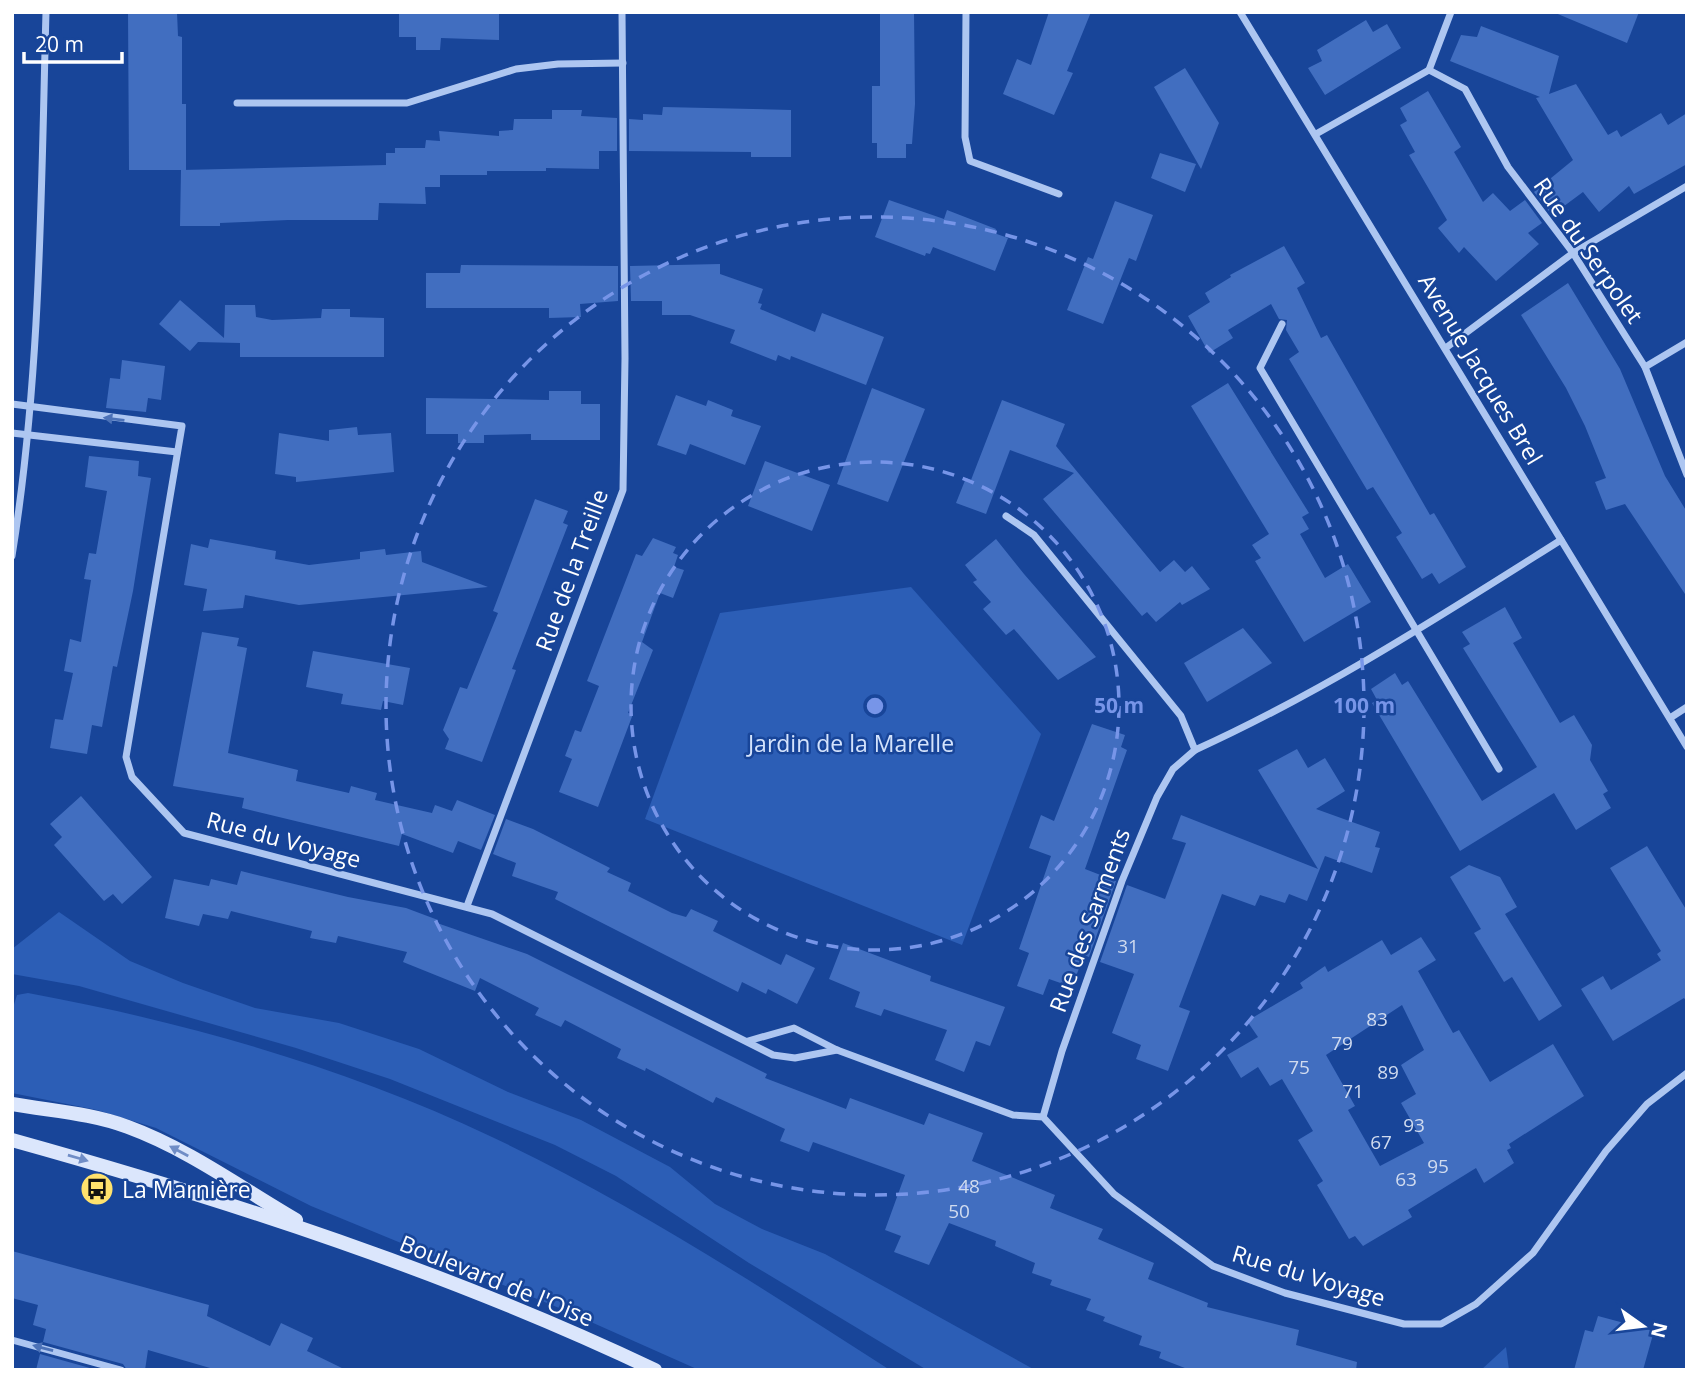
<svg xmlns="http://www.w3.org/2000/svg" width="1699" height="1382" viewBox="0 0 1699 1382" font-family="'Open Sans',sans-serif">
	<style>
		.green { fill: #2c5eb6 }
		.building { fill: #416ec0; fill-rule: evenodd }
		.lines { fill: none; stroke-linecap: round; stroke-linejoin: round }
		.street { stroke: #adc6f1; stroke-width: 7 }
		.secondary { stroke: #dbe6fc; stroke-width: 14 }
		.oneway { fill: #4c72b8 }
		.oneway2 { fill: #708dc6 }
		.ring { fill: none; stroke: #7795e8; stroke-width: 3.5; stroke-dasharray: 12 9 }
		.labels { text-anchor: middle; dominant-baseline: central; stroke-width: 5; stroke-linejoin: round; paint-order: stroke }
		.number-label { font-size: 19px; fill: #d0dbef }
		.street-label { font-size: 23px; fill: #fff; stroke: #184599 }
		.park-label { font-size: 23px; fill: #d4e3fc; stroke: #184599 }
		.poi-label { font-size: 23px; fill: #fff; stroke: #184599; text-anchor: start }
		.centre { fill: #7795e8; stroke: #184599; stroke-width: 3.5 }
		.ring-label { font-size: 21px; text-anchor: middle; font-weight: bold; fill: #7795e8; stroke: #184599; stroke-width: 5; stroke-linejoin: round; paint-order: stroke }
	</style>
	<rect width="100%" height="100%" fill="#184599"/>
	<g class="green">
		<path d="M911,587L1041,734L962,945L645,819L720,613Z"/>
		<path d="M59,912L130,961L183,983L255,1008L339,1023L419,1049L508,1092L581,1120L670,1167L715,1204L762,1229L825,1254L1035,1370H927L749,1263L616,1176L555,1145L390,1079L296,1048L79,986L12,974V949Z"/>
		<path d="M28,993C186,1022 347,1068 492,1137C632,1203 760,1287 890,1370H699L564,1310L311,1206L156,1128L97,1110L12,1093V1011L17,995Z"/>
		<path d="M1506,1347L1509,1370H1481Z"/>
	</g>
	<g class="building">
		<path d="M128,12H177L178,36L182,37V104H186V170H129Z"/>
		<path d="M399,12H499V40L441,38L440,50H416V37H399Z"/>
		<path d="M880,12H914L915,104L912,144H906V158H877V143H872V86H880Z"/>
		<path d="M1049,12H1091L1067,71L1073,73L1054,115L1003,94L1017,59L1031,65Z"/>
		<path d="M1553,12H1639L1627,43Z"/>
		<path d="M1366,20L1373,32L1387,24L1401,48L1325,95L1308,68L1322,61L1317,50Z"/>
		<path d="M1481,26L1559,56L1549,94L1576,84L1608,135L1617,130L1621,137L1661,113L1668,125L1687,113V164L1634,194L1629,186L1599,212L1583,192L1552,215L1534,192L1573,160L1536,98L1540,97L1450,61L1461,35L1477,37Z"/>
		<path d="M1185,68L1219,123L1201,169L1154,87Z"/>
		<path d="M1428,91L1461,147L1454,152L1483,202L1493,193L1510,211L1525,200L1542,223L1528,233L1539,244L1496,281L1464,247L1459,253L1438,228L1447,220L1409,155L1415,152L1400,125L1407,121L1400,108Z"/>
		<path d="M663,107L791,110V157H751V152L629,151V119L643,120V114L662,115Z"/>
		<path d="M552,110H582L581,116L617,118V151H599V169L546,168V171H487V175H440V187H425L426,204L379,203L378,220H288L220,223V226H180L181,170L386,165V153H395V148H425L426,140L440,141L439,131L499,136V131L513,130L514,119H552Z"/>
		<path d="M1160,153L1196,164L1185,192L1151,178Z"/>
		<path d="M889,200L944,219L947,210L996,229L994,233L1008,238L995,271L933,247L930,254L926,253L925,256L875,237Z"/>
		<path d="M1115,201L1153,215L1136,261L1129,258L1103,324L1067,310L1088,257L1093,259Z"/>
		<path d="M1284,246L1305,283L1297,288L1321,338L1327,335L1430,515L1434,513L1466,567L1439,584L1432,573L1422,579L1396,537L1402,533L1373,487L1367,490L1289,359L1299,352L1286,330L1287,320L1279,319L1271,304L1228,330L1233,338L1209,353L1188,316L1210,302L1205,293L1231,277L1230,275Z"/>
		<path d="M720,264V274L763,289L758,303L762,304L760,309L815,332L822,313L884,337L866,385L791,356L790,360L778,355L776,361L730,343L735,330L690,315H662V301H631L630,266Z"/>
		<path d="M461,265L618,266V301L580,304L581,317L549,318V308H426V273H460Z"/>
		<path d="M1568,283L1620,369L1665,476L1687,512V597L1625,504L1606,510L1595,482L1606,478L1585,426L1566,388L1521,315Z"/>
		<path d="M180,300L224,338L225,305H255L256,317L272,320L321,318L322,309H350V317L384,318V357H240V343L198,342L190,351L159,324Z"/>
		<path d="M122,360L165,366L161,400L148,398L146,412L106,408L110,378L120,379Z"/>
		<path d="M1228,383L1309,513L1302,517L1309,529L1300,534L1325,578L1348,564L1371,602L1304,642L1255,561L1261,558L1252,545L1269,534L1191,406Z"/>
		<path d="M872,388L925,409L888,502L837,484Z"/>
		<path d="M549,391H581V404H600V440H531V434L484,435V443H458V434H426V398L549,400Z"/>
		<path d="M676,395L706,406L708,400L733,410L731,416L761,426L745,465L690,444L686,455L657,445Z"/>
		<path d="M1002,400L1065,424L1056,446L1160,572L1174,560L1185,572L1192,566L1210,589L1182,605L1180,602L1156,622L1147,612L1142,616L1043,499L1074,473L1010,450L986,514L956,503L966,478L971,480Z"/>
		<path d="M357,427L358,435L391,433L394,472L296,482V477L275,474L279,433L329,441V430Z"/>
		<path d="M89,456L139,461L138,476L151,478L133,591L117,667L113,666L102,727L92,725L87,754L50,748L55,719L63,720L73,673L64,671L70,639L81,642L91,580L84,579L89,553L96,554L107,491L85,487Z"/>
		<path d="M765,461L830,485L812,531L748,506Z"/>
		<path d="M535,499L568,511L563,523L568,525L512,669L516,670L482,762L445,749L449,739L443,730L460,687L467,689L498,613L493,611Z"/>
		<path d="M653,538L676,547L673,553L678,555L674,567L684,570L673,598L660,593L642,642L653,650L628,713L633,714L598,807L559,792L572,759L565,756L575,730L581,732L599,686L587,681L636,554L642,556Z"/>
		<path d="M210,539L276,551L275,559L309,565L360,559V552L385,549L386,555L421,551L422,562L488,587L299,605L245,595L243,608L203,611L207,589L184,585L191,544L208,548Z"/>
		<path d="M996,539L1024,574L1096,657L1058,680L1014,629L1006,635L983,609L991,602L973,582L977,580L965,565Z"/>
		<path d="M1505,607L1522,638L1513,643L1560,723L1574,715L1592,745L1590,760L1608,791L1603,794L1611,808L1576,830L1554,793L1460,851L1372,703L1377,700L1371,689L1395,673L1402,685L1408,681L1482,801L1537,767L1463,648L1470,644L1462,632Z"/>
		<path d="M1243,628L1272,663L1207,702L1184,663Z"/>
		<path d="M202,632L239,638L237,646L247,648L228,753L298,770L296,781L349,793L351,786L377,793L375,800L432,813L435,805L452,811L457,800L495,815L481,850L458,841L453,853L402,834L399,846L242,808L244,798L173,786Z"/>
		<path d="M313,651L410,668L403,705L383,701L381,710L341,704L343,694L306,687Z"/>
		<path d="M1092,724L1125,735L1121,747L1127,750L1085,869L1116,881L1089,957L1084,955L1072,987L1049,979L1043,995L1017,986L1029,953L1019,949L1051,856L1029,848L1041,815L1054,821Z"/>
		<path d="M1297,749L1308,768L1325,758L1345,791L1316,809L1380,832L1375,847L1380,848L1372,873L1325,856L1307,901L1289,894L1285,903L1260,895L1255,906L1222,894L1179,1007L1190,1011L1168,1071L1136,1059L1141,1045L1112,1033L1134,974L1100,962L1127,885L1165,899L1186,843L1172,839L1181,815L1318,869L1258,770Z"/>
		<path d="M81,796L152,877L122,904L113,894L104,901L54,845L62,837L50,824Z"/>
		<path d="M506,819L533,829L610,868L607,872L631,883L628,891L672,913L686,917L691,909L718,921L713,931L781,965L786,954L815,968L797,1004L768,989L766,994L742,982L738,992L555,899L558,892L512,876L516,863L493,854Z"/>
		<path d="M1647,846L1687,911V1002L1684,998L1613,1041L1581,989L1603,976L1611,990L1661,960L1657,954L1661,951L1610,868Z"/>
		<path d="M1469,865L1500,877L1517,907L1505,914L1562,1006L1539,1021L1512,977L1504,982L1474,933L1481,929L1450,877Z"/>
		<path d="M241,871L348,897L406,908L438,920L437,923L527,954L767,1074L765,1078L846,1109L850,1098L924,1125L929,1113L983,1133L972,1161L1055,1195L1050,1208L1103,1229L1098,1239L1154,1263L1148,1279L1208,1303L1207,1307L1299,1330L1296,1345L1357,1362L1356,1370H1190L1159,1358L1161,1352L1139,1345L1142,1336L1103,1321L1105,1317L1086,1310L1091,1299L1050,1285L1052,1280L1032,1273L1035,1263L995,1246L996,1241L949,1223L929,1265L894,1252L901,1236L885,1230L905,1175L813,1142L809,1152L780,1141L785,1129L716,1097L713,1103L646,1068L645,1071L617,1058L621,1049L565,1020L561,1027L535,1015L539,1008L480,978L475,991L403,962L407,952L338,936L336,943L310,938L312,931L231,911L228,919L203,914L199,926L165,918L174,879L209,886L211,879L237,885Z"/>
		<path d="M1421,937L1436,960L1418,971L1453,1033L1459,1030L1490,1082L1553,1044L1584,1096L1509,1144L1511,1148L1507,1150L1514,1163L1484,1183L1476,1168L1408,1210L1412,1217L1363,1246L1355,1236L1349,1239L1317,1185L1323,1181L1298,1140L1313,1131L1282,1079L1270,1086L1258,1067L1241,1078L1227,1055L1258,1037L1247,1021L1303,988L1300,983L1325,966L1328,972L1382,940L1391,955ZM1402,1005L1424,1050L1401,1065L1416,1094L1401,1103L1424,1143L1380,1166L1348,1110L1355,1106L1326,1055Z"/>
		<path d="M843,943L931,976L930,981L1005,1007L990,1046L976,1041L964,1072L935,1060L947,1030L884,1009L881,1016L855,1007L860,992L829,979Z"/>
		<path d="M12,1251L209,1305L207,1316L270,1346L281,1323L313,1338L307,1351L346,1370H217L148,1350L145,1370H127L123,1364L43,1342L46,1329L33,1325L38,1305L12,1298Z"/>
		<path d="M1598,1316L1654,1331L1643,1370H1574L1585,1330L1593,1332Z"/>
		<path d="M40,1354L97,1370H36Z"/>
	</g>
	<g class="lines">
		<g class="street">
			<path d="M966,12L965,137L970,161L1059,194"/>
			<path d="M1240,12L1687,747"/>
			<path d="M1429,70L1465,89L1508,167L1573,253L1645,367L1687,475"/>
			<path d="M237,103H407L516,69L558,64L623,63"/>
			<path d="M1316,134L1429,70L1451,12"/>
			<path d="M1282,324L1260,368L1499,769"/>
			<path d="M1447,347L1573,253L1687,186"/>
			<path d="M1645,367L1687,342"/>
			<path d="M12,404L182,426L126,757L132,777L184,833L492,914L773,1055L795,1058L837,1050"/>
			<path d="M12,433L177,452"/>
			<path d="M1006,516L1034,535L1181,716L1195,750L1173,769L1157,797L1122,881L1062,1051L1043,1117"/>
			<path d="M12,556C41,376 41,193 46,12"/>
			<path d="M1670,718L1687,707"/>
			<path d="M1195,750C1323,692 1442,615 1561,540"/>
			<path d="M467,906L623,490L625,358L622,12"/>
			<path d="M748,1041L794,1028L837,1050L1013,1115L1043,1117L1114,1194L1213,1266L1285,1293L1404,1324H1441L1476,1304L1533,1253L1606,1151L1647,1104L1687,1073"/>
			<path d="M12,1340L121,1370"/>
		</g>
		<g class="secondary">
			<path d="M12,1104C51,1111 91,1113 128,1127C188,1149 241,1188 296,1220"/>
			<path d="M12,1140C231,1201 449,1272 655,1370"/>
		</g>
	</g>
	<defs><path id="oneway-solid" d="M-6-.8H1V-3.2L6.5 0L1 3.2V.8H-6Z" transform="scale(1.75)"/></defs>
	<g class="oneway">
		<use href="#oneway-solid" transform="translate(114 419) rotate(-173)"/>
		<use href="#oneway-solid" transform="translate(43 1348) rotate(-165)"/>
	</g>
	<g class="oneway2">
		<use href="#oneway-solid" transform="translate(179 1151) rotate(-152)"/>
		<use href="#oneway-solid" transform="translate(78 1158) rotate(16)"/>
	</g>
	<g class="ring">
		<circle cx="875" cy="706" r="244"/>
		<circle cx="875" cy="706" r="489"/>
	</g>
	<defs>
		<symbol id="bus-disc" viewBox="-11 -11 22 22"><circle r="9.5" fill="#ffe26d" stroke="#184599"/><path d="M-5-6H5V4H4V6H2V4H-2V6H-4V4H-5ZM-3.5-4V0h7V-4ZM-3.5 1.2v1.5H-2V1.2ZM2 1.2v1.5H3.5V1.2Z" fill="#111"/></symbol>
	</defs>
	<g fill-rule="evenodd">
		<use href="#bus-disc" x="78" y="1170" width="38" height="38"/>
	</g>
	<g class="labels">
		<g class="number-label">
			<text x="1128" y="946">31</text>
			<text x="1377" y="1019">83</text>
			<text x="1342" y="1043">79</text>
			<text x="1299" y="1067">75</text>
			<text x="1388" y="1072">89</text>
			<text x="1353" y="1091">71</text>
			<text x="1414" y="1125">93</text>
			<text x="1381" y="1142">67</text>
			<text x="1438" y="1166">95</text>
			<text x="1406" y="1179">63</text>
			<text x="969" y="1186">48</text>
			<text x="959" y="1211">50</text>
		</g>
		<g class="street-label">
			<text transform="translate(1589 250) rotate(55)">Rue du Serpolet</text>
			<text transform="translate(1481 369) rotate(59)">Avenue Jacques Brel</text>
			<text transform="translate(571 570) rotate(-70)">Rue de la Treille</text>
			<text transform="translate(284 839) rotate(15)">Rue du Voyage</text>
			<text transform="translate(1089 920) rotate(-70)">Rue des Sarments</text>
			<text transform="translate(1309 1275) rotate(17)">Rue du Voyage</text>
			<text transform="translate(497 1280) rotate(22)">Boulevard de l'Oise</text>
		</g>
		<g class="park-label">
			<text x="851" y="743">Jardin de la Marelle</text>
		</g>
		<g class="poi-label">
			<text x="122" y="1189">La Marnière</text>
		</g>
	</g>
	<circle cx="875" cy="706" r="10" class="centre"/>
	<g class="ring-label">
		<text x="1119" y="713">50 m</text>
		<text x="1364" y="713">100 m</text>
	</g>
	<rect width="1699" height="1382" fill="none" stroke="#ffffff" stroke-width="28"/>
	<g transform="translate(1643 1326) rotate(104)" stroke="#184599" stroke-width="5" paint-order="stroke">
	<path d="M0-5L12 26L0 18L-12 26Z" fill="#ffffff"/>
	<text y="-10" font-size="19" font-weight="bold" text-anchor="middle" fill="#ffffff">N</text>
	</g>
	<path d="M24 52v10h98v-10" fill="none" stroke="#ffffff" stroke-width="3.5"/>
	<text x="35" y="52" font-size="21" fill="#ffffff" stroke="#184599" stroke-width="5" paint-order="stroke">20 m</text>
</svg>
